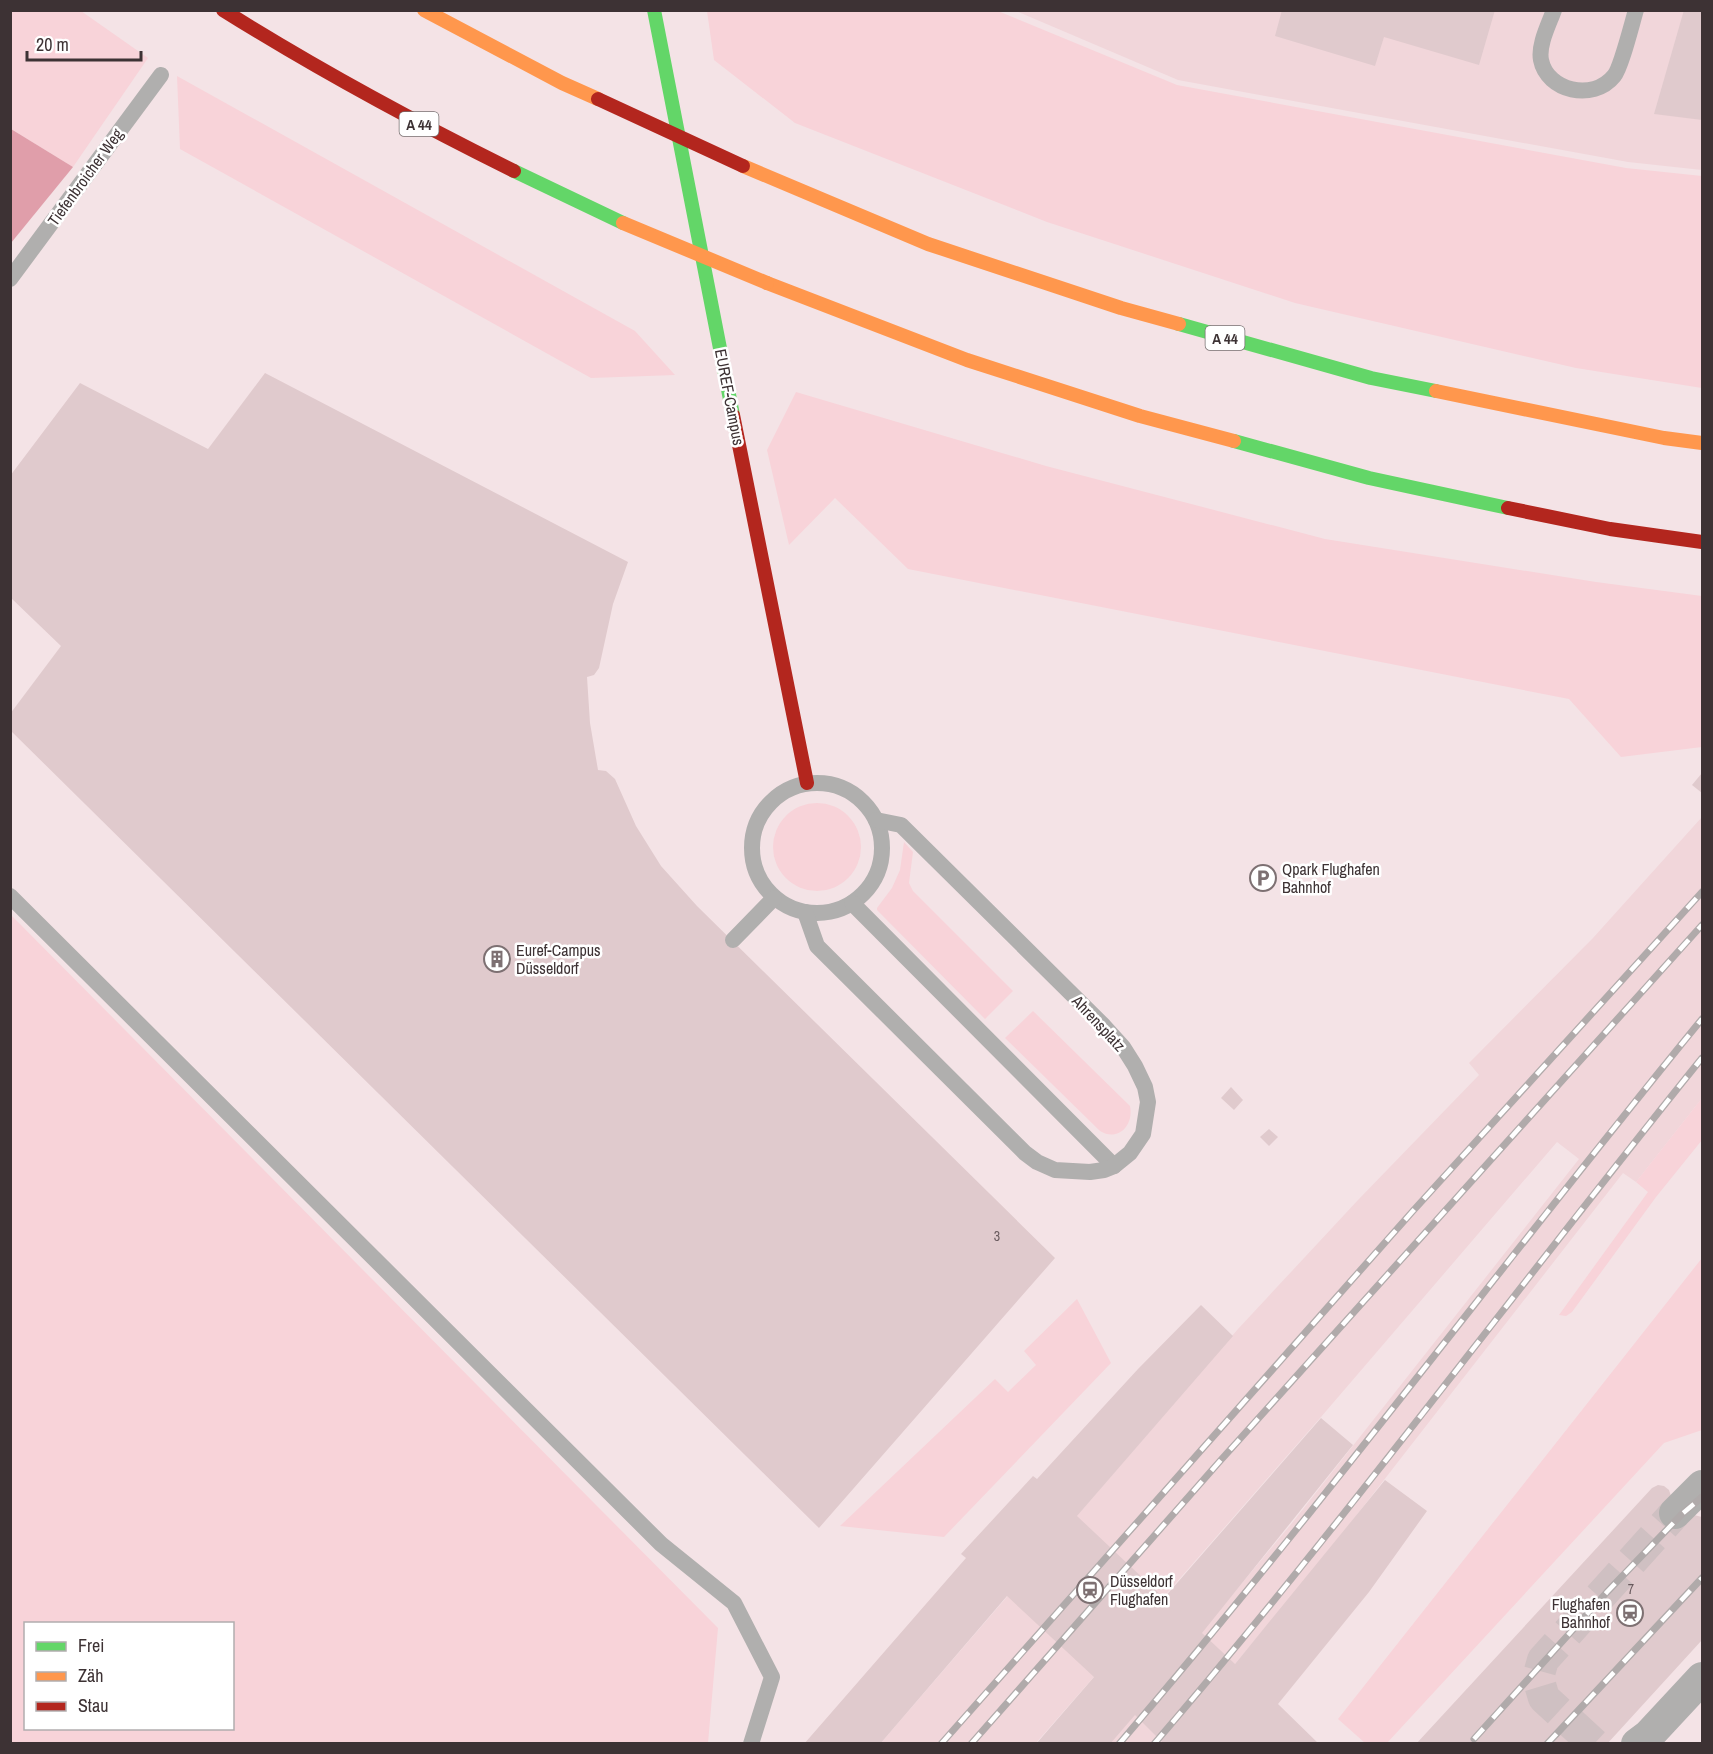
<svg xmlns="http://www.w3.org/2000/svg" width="1713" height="1754" viewBox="0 0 1713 1754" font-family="'Archivo Narrow',sans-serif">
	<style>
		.built { fill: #f1d6da }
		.green { fill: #f8d3d9; fill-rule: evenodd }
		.water { fill: #e09eaa }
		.building { fill: #e0cacd }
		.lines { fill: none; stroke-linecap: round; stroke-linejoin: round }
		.street-tunnel { stroke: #cfc0c2; stroke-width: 32; stroke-dasharray: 32 16; stroke-linecap: butt }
		.lane { stroke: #b0afae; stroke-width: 16 }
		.street { stroke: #b0afae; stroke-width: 32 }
		.fast { stroke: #63d668; stroke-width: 14 }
		.slow { stroke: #ff974d; stroke-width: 14 }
		.jam { stroke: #b3261e; stroke-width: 14 }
		.rail-casing { stroke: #b0aaaa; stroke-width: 7 }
		.rail { stroke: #fff; stroke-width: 4.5; stroke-dasharray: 14; stroke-linecap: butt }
		.slow-bridge { stroke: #ff974d; stroke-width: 14 }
		.jam-bridge { stroke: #b3261e; stroke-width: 14 }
		.labels { text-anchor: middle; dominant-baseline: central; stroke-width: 5; stroke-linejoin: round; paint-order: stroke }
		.number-label { font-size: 14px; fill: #685a5d }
		.shield { fill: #fff; stroke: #777071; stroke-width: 1.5 }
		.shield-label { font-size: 15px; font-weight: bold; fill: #3d3234 }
		.street-label { font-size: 16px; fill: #3d3234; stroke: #fff }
		.poi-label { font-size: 16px; fill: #3d3234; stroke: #fff; text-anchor: start }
	</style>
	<rect width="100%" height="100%" fill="#f4e3e6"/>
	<g class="built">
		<path d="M1016,11H1702V170L1628,162L1178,80Z"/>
		<path d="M1702,817V1098L1636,1182L1623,1173L1324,1557L1169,1743H1109L1292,1523L1579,1159L1557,1142L1321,1417L1036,1743L880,1744L1238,1329L1358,1200L1479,1075L1469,1063L1593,938Z"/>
	</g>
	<g class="green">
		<path d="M10,11H81L148,58L73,167L11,129Z"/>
		<path d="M707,11H998L1177,85L1626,168L1702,176V388L1576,368L1295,303L1047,222L795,123L714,60Z"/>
		<path d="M177,76L635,331L675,375L591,378L180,149Z"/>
		<path d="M796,392L1046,466L1325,539L1596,582L1702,596V747L1621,757L1569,699L908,569L835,498L789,545L767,450Z"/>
		<circle cx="817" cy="847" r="44"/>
		<path d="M904,842L913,852L909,883L913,891L1013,991L985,1019L877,910V908L892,888L900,870Z"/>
		<path d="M11,915L718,1628L708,1743H11ZM26,1624H232V1728H26Z"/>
		<path d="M1033,1011L1130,1106C1134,1125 1118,1142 1100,1131L1005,1038Z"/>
		<path d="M1702,1098V1140L1656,1197L1572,1312L1566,1316L1559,1315L1648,1192L1636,1182Z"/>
		<path d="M1702,1258V1430L1664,1443L1387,1743H1365L1338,1719Z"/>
		<path d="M1077,1299L1111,1363L944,1537L840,1526L995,1379L1008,1392L1036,1365L1024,1351Z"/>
	</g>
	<path class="water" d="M11,129L73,167L11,243Z"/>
	<g class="building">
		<path d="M1282,10H1495L1479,65L1384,37L1375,66L1275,36Z"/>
		<path d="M1684,10H1702V120L1654,114Z"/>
		<path d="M265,373L628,562L613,604L599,668L594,675L587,677L590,723L598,770L606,771L615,779L636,826L661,866L697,906L1055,1258L819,1528L10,730V714L61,646L10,597V476L80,383L208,449Z"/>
		<path d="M1702,773V793L1692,785Z"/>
		<path d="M1231,1087L1243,1100L1234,1110L1221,1098Z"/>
		<path d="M1269,1129L1278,1137L1269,1146L1260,1137Z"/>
		<path d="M1201,1305L1233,1336L1077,1516L1164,1598L1321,1418L1353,1445L1202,1633L1235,1664L1385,1480L1427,1511L1369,1592L1278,1704L1319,1744H1164L1135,1715L1110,1744H1036L1094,1677L1007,1596L880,1744H804L966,1558L961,1554L1033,1476L1037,1479L1138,1369Z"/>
		<path d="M1658,1485L1664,1486L1669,1490L1671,1496L1694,1515L1702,1517L1701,1535L1702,1537V1640L1607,1744H1416L1652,1488Z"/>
	</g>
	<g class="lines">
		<path class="street-tunnel" d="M1594,1744L1544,1698L1538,1678L1543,1660L1675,1513"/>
		<g class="lane">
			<path d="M1554,10C1549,24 1538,45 1541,60C1547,91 1593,102 1614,76C1621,68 1632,23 1636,10"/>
			<path d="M10,279L161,75"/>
			<circle cx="817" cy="848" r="65"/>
			<path d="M10,896L661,1544L734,1603L772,1677L751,1744"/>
			<path d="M852,903L1114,1166"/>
			<path d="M805,912L817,946L1025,1153L1037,1162L1055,1170L1090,1172L1104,1170L1114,1166L1130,1153L1143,1134L1148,1102L1145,1087L1135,1066L1123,1047L1104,1026L901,825L876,820"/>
			<path d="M733,940L774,898"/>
		</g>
		<g class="street">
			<path d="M1675,1513L1702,1486"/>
			<path d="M1637,1744L1649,1735L1702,1678"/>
		</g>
		<g class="fast">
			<path d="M654,10L733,415"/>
			<path d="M514,171L623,223"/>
			<path d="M1179,324L1371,378L1436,391"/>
			<path d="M1234,441L1369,478L1508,508"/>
		</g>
		<g class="slow">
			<path d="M424,10L562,83L598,99"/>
			<path d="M743,166L928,244L1121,308L1179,324"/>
			<path d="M767,283L967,360L1140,416L1234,441"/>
			<path d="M1436,391L1664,438L1702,443"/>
		</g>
		<g class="jam">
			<path d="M223,10C317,69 415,122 514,171"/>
			<path d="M733,415L807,783"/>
			<path d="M1508,508L1610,529L1702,542"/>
		</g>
		<defs>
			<g id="rail">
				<path d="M1474,1739L1607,1592L1681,1515L1702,1497"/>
				<path d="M941,1744L1412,1212L1702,892"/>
				<path d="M971,1744L1220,1461L1702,925"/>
				<path d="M1119,1744C1321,1508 1506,1259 1702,1019"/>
				<path d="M1154,1744C1345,1522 1518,1286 1702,1058"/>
				<path d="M1547,1744L1702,1578"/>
			</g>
		</defs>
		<use href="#rail" class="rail-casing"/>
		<use href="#rail" class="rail"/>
		<path class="slow-bridge" d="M623,223L767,283"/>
		<path class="jam-bridge" d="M598,99L743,166"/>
	</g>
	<defs>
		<symbol id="parking-ring" viewBox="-11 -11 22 22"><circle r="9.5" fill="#fff" stroke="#7d7072" stroke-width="1.5"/><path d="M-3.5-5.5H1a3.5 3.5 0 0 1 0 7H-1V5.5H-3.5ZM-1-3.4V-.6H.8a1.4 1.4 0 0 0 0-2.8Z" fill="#7d7072"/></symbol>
		<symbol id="building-ring" viewBox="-11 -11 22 22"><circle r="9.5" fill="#fff" stroke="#7d7072" stroke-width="1.5"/><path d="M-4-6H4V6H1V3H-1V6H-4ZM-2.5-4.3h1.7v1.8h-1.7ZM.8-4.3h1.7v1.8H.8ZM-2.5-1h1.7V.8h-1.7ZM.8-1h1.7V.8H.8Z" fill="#7d7072"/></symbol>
		<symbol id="station-ring" viewBox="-11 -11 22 22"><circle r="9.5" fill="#fff" stroke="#7d7072" stroke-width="1.5"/><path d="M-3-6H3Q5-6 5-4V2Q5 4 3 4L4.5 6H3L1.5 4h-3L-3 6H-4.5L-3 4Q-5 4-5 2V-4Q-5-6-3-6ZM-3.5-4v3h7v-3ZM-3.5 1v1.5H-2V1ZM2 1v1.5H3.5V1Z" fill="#7d7072"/></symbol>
	</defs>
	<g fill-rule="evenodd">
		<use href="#parking-ring" x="1248" y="863" width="30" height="30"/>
		<use href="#building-ring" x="482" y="944" width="30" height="30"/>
		<use href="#station-ring" x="1075" y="1575" width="30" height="30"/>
		<use href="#station-ring" x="1615" y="1598" width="30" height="30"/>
	</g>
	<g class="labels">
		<g class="number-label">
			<text x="997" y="1236">3</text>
			<text x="1631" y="1589">7</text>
		</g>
		<g class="shield">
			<rect x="399.5" y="112" width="39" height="24" rx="4.5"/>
			<rect x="1205.5" y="326" width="39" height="24" rx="4.5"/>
		</g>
		<g class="shield-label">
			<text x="419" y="124">A 44</text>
			<text x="1225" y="338">A 44</text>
		</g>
		<g class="street-label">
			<text transform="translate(85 177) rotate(-54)">Tiefenbroicher Weg</text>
			<text transform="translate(730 397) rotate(79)">EUREF-Campus</text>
			<text transform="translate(1099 1023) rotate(47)">Ahrensplatz</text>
		</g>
		<g class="poi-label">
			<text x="1282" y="869">Qpark Flughafen<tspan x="1282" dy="18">Bahnhof</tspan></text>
			<text x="516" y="950">Euref-Campus<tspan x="516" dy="18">Düsseldorf</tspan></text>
			<text x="1110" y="1581">Düsseldorf<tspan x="1110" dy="18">Flughafen</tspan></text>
			<text x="1610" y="1604" text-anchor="end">Flughafen<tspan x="1610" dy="18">Bahnhof</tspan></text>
		</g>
	</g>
	<rect width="1713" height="1754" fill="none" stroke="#3d3234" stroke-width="24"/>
	<rect x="24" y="1622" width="210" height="108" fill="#ffffff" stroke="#b1adae" stroke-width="1.5"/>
	<rect x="36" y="1642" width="30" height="9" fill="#63d668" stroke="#b1adae" stroke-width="1.5"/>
	<text x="78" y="1652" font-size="18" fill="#3d3234">Frei</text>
	<rect x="36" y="1672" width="30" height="9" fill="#ff974d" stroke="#b1adae" stroke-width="1.5"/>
	<text x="78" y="1682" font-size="18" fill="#3d3234">Zäh</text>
	<rect x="36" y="1702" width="30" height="9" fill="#b3261e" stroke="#b1adae" stroke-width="1.5"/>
	<text x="78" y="1712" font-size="18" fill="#3d3234">Stau</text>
	<path d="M27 51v9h114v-9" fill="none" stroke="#3d3234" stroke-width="3"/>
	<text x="36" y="51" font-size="18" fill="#3d3234" stroke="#ffffff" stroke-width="4.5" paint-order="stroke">20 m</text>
</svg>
